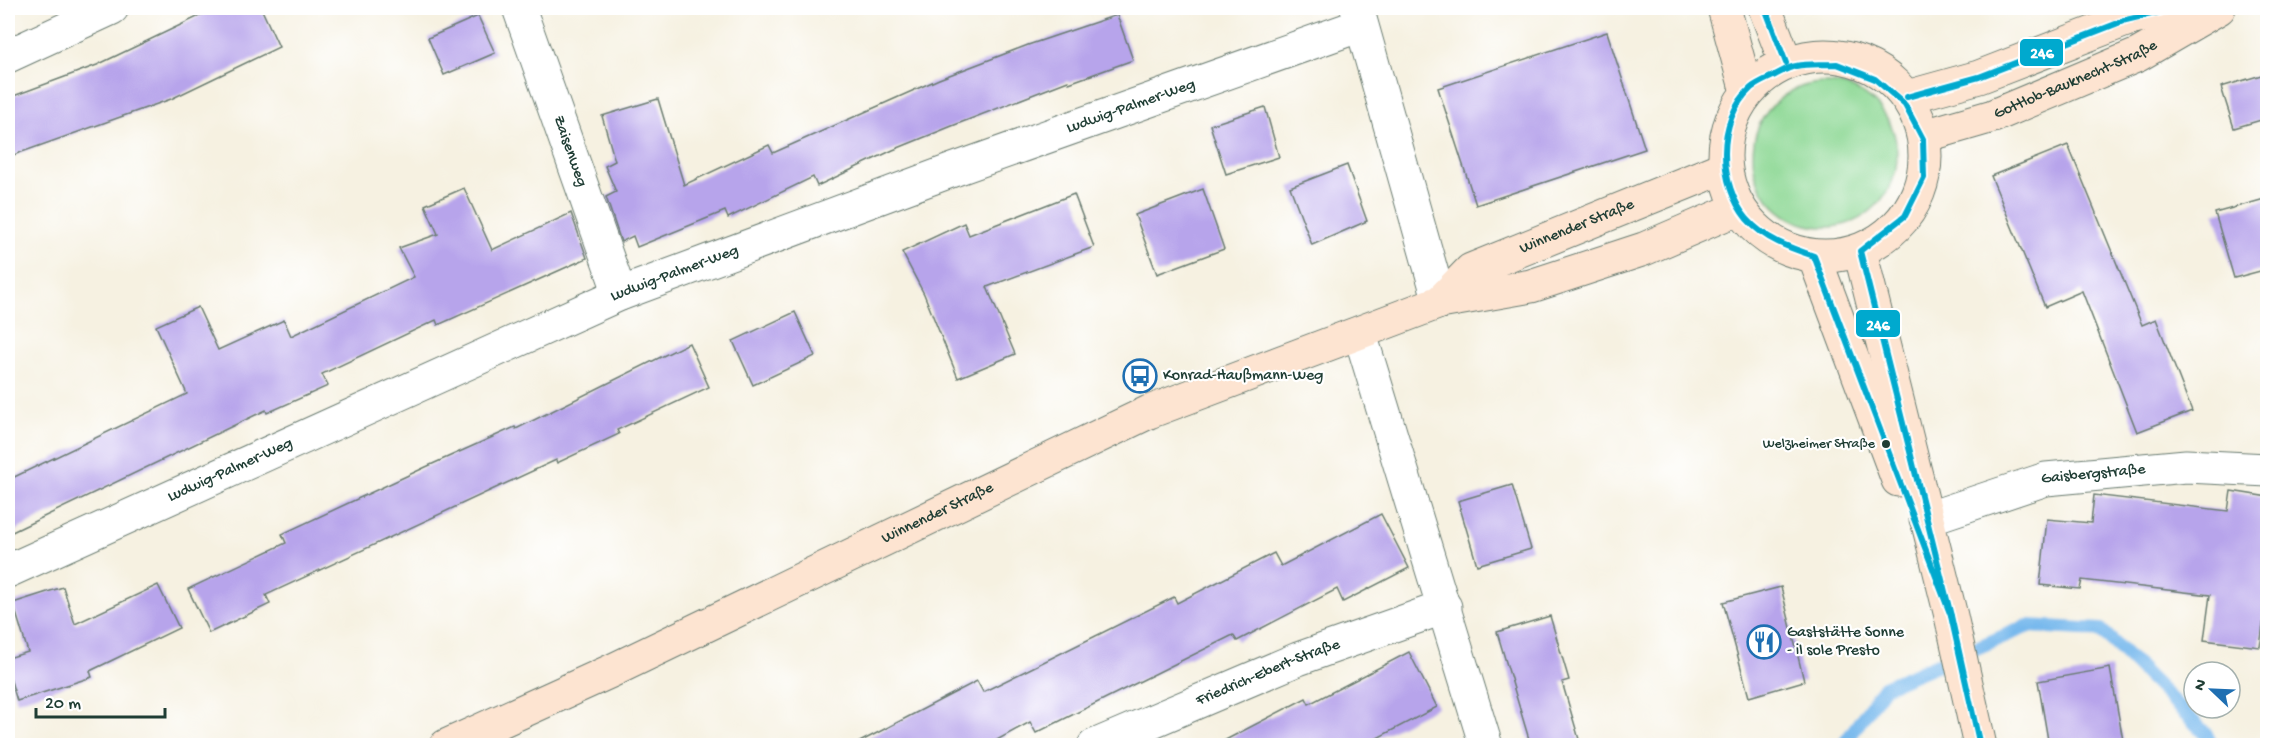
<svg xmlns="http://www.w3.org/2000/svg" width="2275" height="753" viewBox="0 0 2275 753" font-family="'Gochi Hand',sans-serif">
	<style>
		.green { fill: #8dd894; stroke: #568a64; stroke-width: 1.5 }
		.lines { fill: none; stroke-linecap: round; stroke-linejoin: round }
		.stream { stroke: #78b9ed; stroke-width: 14 }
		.building { fill: #b7a4eb }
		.street-casing { stroke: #6a7c71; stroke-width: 35 }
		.secondary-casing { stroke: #6a7c71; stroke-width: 35 }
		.street { stroke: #fff; stroke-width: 33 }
		.secondary { stroke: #fde4d1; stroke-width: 33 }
		.bus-1-casing { stroke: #fff; stroke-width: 10 }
		.bus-1 { stroke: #00a9ce; stroke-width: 6 }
		.bus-dot { fill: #1f3d34; stroke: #fff; stroke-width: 2 }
		.labels { text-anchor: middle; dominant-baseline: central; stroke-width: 4.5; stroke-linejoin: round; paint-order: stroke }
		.bus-label { font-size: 14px; fill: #1f3d34; stroke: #fff; text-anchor: end }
		.street-label { font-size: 16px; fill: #1f3d34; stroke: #fff }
		.poi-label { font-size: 16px; fill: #1f3d34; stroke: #fff; text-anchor: start }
		.line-badge { stroke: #fff; stroke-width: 2 }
		.badge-label { font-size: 16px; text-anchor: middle; font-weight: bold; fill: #fff }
	</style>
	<rect width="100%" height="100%" fill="#fff"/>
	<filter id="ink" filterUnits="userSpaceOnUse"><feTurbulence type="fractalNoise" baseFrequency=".0167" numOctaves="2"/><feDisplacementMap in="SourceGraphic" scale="12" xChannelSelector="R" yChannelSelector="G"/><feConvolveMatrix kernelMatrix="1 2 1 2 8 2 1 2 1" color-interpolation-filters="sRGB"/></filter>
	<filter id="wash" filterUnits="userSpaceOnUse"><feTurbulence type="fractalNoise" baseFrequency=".008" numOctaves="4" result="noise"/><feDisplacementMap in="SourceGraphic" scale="24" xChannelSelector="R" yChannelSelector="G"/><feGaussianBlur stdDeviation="1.35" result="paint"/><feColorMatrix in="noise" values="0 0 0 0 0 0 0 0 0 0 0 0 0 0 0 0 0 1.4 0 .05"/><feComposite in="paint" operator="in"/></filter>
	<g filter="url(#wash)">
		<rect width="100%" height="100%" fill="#f6f1e1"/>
		<circle class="green" cx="1825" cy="155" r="72"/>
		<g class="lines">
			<path class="stream" d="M1843,746L1884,687L2028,626L2101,630L2206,734L2211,746"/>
		</g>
		<g id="blocks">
			<g class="building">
				<path d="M216,8H261L279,47L171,99L8,157V98L97,65Z"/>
				<path d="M1117,15L1133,60L1069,83L1068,81L952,126L893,150L817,186L813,177L728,218L725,211L637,247L633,236L621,242L606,197L616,192L605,166L615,161L602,116L658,99L684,185L769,145L773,153L939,79L1028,45Z"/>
				<path d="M478,16L495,53L444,75L428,38Z"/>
				<path d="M1607,32L1645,149L1476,205L1438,88Z"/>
				<path d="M2268,73V118L2234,128L2221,87Z"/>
				<path d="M1265,107L1279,157L1226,174L1210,125Z"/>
				<path d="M2068,145L2142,325L2156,319L2192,411L2137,432L2082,291L2045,307L1991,176Z"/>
				<path d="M1347,165L1367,221L1312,245L1290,187Z"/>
				<path d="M464,188L492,250L571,213L587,258L438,325L436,320L322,374L328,386L267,413L266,410L8,534V480L187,394L156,326L198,307L218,350L284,320L291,336L414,277L399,248L438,234L425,205Z"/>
				<path d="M1203,189L1224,249L1157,274L1135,215Z"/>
				<path d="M1074,194L1094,247L987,287L1015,354L958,378L924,294L902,252L964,223L969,235Z"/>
				<path d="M2268,198V269L2234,278L2215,213Z"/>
				<path d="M795,312L815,356L753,385L733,341Z"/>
				<path d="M689,343L709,387L617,430L619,434L557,463L556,460L266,595L270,604L209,633L188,589L286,543L282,534L428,466L515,427L516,429Z"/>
				<path d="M1512,485L1531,549L1477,565L1458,501Z"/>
				<path d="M2231,491L2268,497V588L2260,647L2204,640L2210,595L2082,580L2080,589L2040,585L2047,519L2091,523L2094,495L2228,511Z"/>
				<path d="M1381,514L1409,568L1343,602L1337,589L1237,641L1233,635L1036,733L1030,722L986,746H852L977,681L983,692L1174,597L1177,603L1274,553L1281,566Z"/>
				<path d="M158,585L179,628L90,671L92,677L17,701L8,671V658L28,652L13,603L63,587L75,624Z"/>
				<path d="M1781,587L1804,681L1749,697L1723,602Z"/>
				<path d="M1550,616L1569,680L1562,682L1581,746H1531L1497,632Z"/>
				<path d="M1409,652L1437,707L1362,746H1214L1306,698L1309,704Z"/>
				<path d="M2110,668L2124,746H2049L2038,681Z"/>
			</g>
		</g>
	</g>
	<g filter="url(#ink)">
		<use href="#blocks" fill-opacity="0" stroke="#6a7c71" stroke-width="1.5"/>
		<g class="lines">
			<defs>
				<g id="street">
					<path id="s1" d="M519,8L620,294"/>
					<path d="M1357,8L1440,302"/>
					<path d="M8,56L112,8"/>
					<path d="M1360,334L1486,746"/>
					<path id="s2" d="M1926,519L2046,479L2186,466L2268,470"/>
					<path id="s3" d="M8,571L620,294L953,170L1361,25"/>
					<path id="s4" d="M1094,746L1298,659L1445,607"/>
				</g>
				<g id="secondary">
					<path d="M1724,8L1747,92"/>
					<path d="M1765,8L1786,63"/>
					<circle cx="1825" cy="156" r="100"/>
					<path d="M1907,97L1979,77L2126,20L2176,8"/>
					<path id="s5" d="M1924,136L1993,116L2138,55L2219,8"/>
					<path d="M1860,251L1951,616L1980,746"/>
					<path d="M1814,256L1898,480"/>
					<path id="s6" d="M1440,302L1471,270L1725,167"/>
					<path id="s7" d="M446,746L611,671L1149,412L1440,302L1531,286L1644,249L1739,208"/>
				</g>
			</defs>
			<use href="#street" class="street-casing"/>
			<use href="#secondary" class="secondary-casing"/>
			<use href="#street" class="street"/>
			<use href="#secondary" class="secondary"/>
			<defs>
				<g id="bus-1">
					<path d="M1765,8L1786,63"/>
					<path d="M1837,64L1875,79L1905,105L1923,139L1924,178L1905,216L1860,251L1951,616L1814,256C1790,248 1764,239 1747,219C1718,185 1716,120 1751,88C1757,83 1767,79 1775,75C1781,72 1789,67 1796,66C1809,63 1824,65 1837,64Z"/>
					<path d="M1907,97L1979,77L2126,20L2176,8"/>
					<path d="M1951,616L1980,746"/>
				</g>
			</defs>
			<use href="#bus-1" class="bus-1-casing"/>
			<use href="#bus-1" class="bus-1"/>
		</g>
	</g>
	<defs>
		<symbol id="bus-ring" viewBox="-11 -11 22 22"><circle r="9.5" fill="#fff" stroke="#1f6fb2" stroke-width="1.5"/><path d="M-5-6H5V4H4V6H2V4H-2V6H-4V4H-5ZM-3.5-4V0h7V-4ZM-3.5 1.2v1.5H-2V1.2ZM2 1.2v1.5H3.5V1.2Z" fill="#1f6fb2"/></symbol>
		<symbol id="restaurant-ring" viewBox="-11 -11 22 22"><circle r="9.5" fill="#fff" stroke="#1f6fb2" stroke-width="1.5"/><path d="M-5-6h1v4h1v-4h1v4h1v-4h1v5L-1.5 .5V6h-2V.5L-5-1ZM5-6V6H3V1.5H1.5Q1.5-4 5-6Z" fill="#1f6fb2"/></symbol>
	</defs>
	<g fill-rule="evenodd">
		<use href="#bus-ring" x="1121" y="357" width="38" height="38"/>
		<use href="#restaurant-ring" x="1745" y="623" width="38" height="38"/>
	</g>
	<circle class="bus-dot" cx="1886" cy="444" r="5"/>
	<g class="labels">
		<g class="bus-label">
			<text x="1875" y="444">Welzheimer Straße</text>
		</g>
		<g class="street-label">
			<text stroke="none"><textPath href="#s5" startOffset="162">Gottlob-Bauknecht-Straße</textPath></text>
			<text stroke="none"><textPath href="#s3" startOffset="1216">Ludwig-Palmer-Weg</textPath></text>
			<text stroke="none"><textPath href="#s1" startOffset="152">Zaisenweg</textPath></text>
			<text stroke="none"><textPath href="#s6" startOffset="159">Winnender Straße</textPath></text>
			<text stroke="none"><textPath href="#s3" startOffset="730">Ludwig-Palmer-Weg</textPath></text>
			<text stroke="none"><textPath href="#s3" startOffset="244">Ludwig-Palmer-Weg</textPath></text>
			<text stroke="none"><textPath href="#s2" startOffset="174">Gaisbergstraße</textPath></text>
			<text stroke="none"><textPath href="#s7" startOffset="544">Winnender Straße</textPath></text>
			<text stroke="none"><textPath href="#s4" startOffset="189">Friedrich-Ebert-Straße</textPath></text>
		</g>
		<g class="poi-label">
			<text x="1163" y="376">Konrad-Haußmann-Weg</text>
			<text x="1787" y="633">Gaststätte Sonne<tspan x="1787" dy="18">- il sole Presto</tspan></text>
		</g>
	</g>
	<g class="line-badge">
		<rect x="2019" y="38" width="45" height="29" rx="6" fill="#00a9ce"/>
		<rect x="1855" y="309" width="46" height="29" rx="6" fill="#00a9ce"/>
	</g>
	<g class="badge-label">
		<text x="2042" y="58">246</text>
		<text x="1878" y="330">246</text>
	</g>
	<rect width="2275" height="753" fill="none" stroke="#fff" stroke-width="30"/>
	<g transform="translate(2212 690) rotate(293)"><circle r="28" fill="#ffffff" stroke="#a5b1ae" stroke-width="1.5"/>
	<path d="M0-4.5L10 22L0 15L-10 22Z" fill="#1f6fb2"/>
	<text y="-9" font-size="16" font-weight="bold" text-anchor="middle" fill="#1f3d34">N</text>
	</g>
	<path d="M36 708v9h129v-9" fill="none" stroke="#1f3d34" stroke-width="3"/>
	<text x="45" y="708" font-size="18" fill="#1f3d34" stroke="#ffffff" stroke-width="4.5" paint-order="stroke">20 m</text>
</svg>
